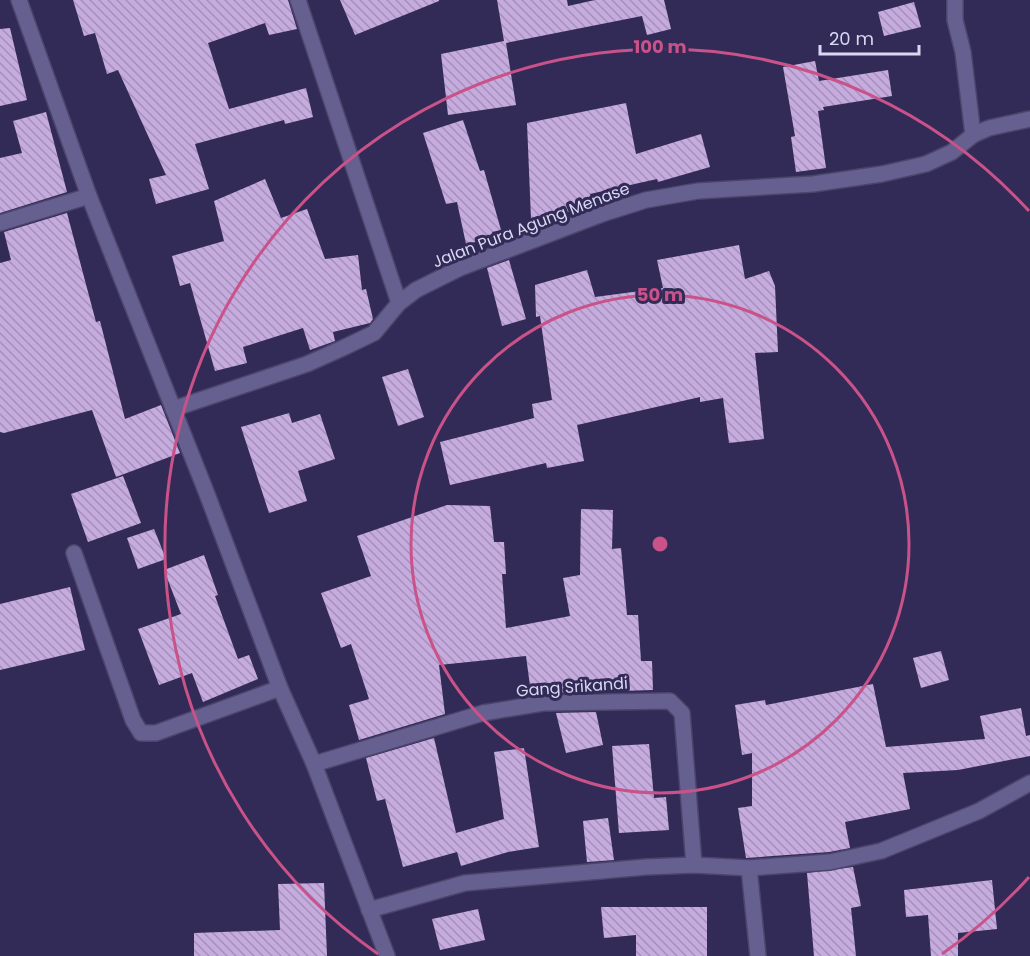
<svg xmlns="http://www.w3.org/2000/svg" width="1030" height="956" viewBox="0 0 1030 956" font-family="Poppins,sans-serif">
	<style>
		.building { fill: url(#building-back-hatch) }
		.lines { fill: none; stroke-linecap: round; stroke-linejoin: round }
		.street-casing { stroke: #4c456b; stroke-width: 18 }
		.secondary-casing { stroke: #4c456b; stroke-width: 18 }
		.street { stroke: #666091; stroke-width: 15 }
		.secondary { stroke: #666091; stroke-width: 15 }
		.ring { fill: none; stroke: #c95289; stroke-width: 3 }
		.labels { text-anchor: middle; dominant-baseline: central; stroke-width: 6; stroke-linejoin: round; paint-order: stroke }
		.street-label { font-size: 16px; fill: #d9d8f3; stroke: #332b57 }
		.centre { fill: #c95289; stroke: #332b57; stroke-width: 3 }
		.ring-label { font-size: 18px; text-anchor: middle; font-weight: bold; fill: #c95289; stroke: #332b57; stroke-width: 6; stroke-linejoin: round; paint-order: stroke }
	</style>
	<defs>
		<pattern id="building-back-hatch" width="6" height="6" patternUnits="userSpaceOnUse" patternTransform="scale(1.5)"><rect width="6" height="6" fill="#c6abde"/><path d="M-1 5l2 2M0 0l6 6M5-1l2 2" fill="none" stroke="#a590b9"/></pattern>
	</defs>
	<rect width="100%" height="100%" fill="#332b57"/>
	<g class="building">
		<path d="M73,0H288L297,29L269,35L265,23L208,43L229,109L306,88L313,117L285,124L284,120L195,144L209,189L156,204L149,179L166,175L118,70L107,74L95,33L84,36Z"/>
		<path d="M340,0H439V1L355,35Z"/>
		<path d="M497,0H567L568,6L595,0H664L671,29L647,35L642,16L506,43L516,105L448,115L441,54L504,41Z"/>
		<path d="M914,2L921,27L884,36L878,12Z"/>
		<path d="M10,28L27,100L0,106V29Z"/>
		<path d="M815,61L819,81L888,70L892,96L823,107L824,110L818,111L826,168L796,172L791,137L795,136L783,67Z"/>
		<path d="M626,103L636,154L701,134L710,167L658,182L657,179L590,194L593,207L531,219L527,123Z"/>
		<path d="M46,112L67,192L0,213V158L22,153L13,121Z"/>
		<path d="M463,120L480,171L484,170L501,230L492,232L494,238L466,244L457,202L446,204L423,133Z"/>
		<path d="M265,179L281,218L307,209L325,259L358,255L362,290L366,289L373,319L370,323L333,332L335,341L310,350L303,328L243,347L247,363L215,371L190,283L180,286L172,256L224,241L214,201Z"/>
		<path d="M67,213L96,322L100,321L125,419L161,405L180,453L116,477L92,410L4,433L0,432V263L11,260L4,232Z"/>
		<path d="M739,245L745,279L769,271L775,286L778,352L755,353L764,439L729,443L723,398L700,402V397L577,425L584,461L547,468L546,463L450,485L440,442L534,418L532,404L552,400L540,316L536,317L535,285L587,270L595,297L663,288L657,260Z"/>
		<path d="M509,260L526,319L502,326L487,268Z"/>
		<path d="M408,369L424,417L398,426L382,377Z"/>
		<path d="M289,413L292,423L320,414L335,459L298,471L307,501L269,513L241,427Z"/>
		<path d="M123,476L141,523L88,542L71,494Z"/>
		<path d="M447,505L490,506L494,542H504L506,574H502L506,628L570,616L563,578L580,575L581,509L613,510L612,549L621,548L627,615H638L641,661H652L653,690L552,693L550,683L530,686L526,656L439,665L445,714L359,740L349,705L369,699L351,644L341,648L321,593L371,576L357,536Z"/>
		<path d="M154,529L166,559L138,569L127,538Z"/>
		<path d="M204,555L218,595L215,596L238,659L249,655L258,679L203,702L192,673L159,685L138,629L181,614L164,570Z"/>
		<path d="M70,587L85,650L0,670V604Z"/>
		<path d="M941,651L949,680L921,688L913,658Z"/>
		<path d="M873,684L886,747L985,739L980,716L1021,708L1026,736L1030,735V756L958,770L903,773L910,809L845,822L850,848L829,852L746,858L738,808L752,806V753L742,755L735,705L765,700L766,705Z"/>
		<path d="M596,712L603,745L566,753L556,713Z"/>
		<path d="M434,738L456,833L504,819L494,752L524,748L539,847L508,852L461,866L457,852L403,867L385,799L377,801L366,758Z"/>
		<path d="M649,744L654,798L666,797L669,830L619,833L612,746Z"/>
		<path d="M608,818L614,860L587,862L583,821Z"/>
		<path d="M853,867L861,906L851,908L856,956H814L807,873Z"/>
		<path d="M992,880L997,929L958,933V956H931L928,915L906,917L904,890Z"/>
		<path d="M324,883L327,956H194V933L280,930L278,884Z"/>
		<path d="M601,907H707V956H636V935L604,938Z"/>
		<path d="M478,909L485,940L440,950L432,919Z"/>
	</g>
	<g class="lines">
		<defs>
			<g id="street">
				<path d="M298,0L399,303"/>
				<path d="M955,0V20L963,52L973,135"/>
				<path d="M0,223L89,196"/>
				<path d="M173,409L307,364L345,347L374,333L399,303L416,290L460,268L602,214L646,200L698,191L813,184L882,174L926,164L952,152L973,135L989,128L1030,119"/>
				<path d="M74,553L133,720L141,733H156L280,688"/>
				<path d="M314,764L483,713L543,703L670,701L682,713L694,865"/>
				<path d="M749,868L758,956"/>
				<path d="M369,910L465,883L646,867L694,865L749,868L830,862L881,851L979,811L1030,783"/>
			</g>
			<path id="secondary" d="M19,0L89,196L207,494L280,688L314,764L387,956"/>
		</defs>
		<use href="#street" class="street-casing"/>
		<use href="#secondary" class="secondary-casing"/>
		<use href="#street" class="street"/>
		<use href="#secondary" class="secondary"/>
	</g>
	<g class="ring">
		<circle cx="660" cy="544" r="249"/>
		<path d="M1029 877A497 497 0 0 1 942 954M378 954A497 497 0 1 1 1029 211"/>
	</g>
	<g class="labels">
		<g class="street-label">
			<text transform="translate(531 225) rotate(-21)">Jalan Pura Agung Menase</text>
			<text transform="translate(572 687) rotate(-4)">Gang Srikandi</text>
		</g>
	</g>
	<circle cx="660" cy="544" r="9" class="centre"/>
	<g class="ring-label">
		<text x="660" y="53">100 m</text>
		<text x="660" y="301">50 m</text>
	</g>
	<path d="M820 45v9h99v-9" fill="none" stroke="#d9d8f3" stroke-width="3"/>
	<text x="829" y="45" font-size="18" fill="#d9d8f3" stroke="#332b57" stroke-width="4.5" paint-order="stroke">20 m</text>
</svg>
